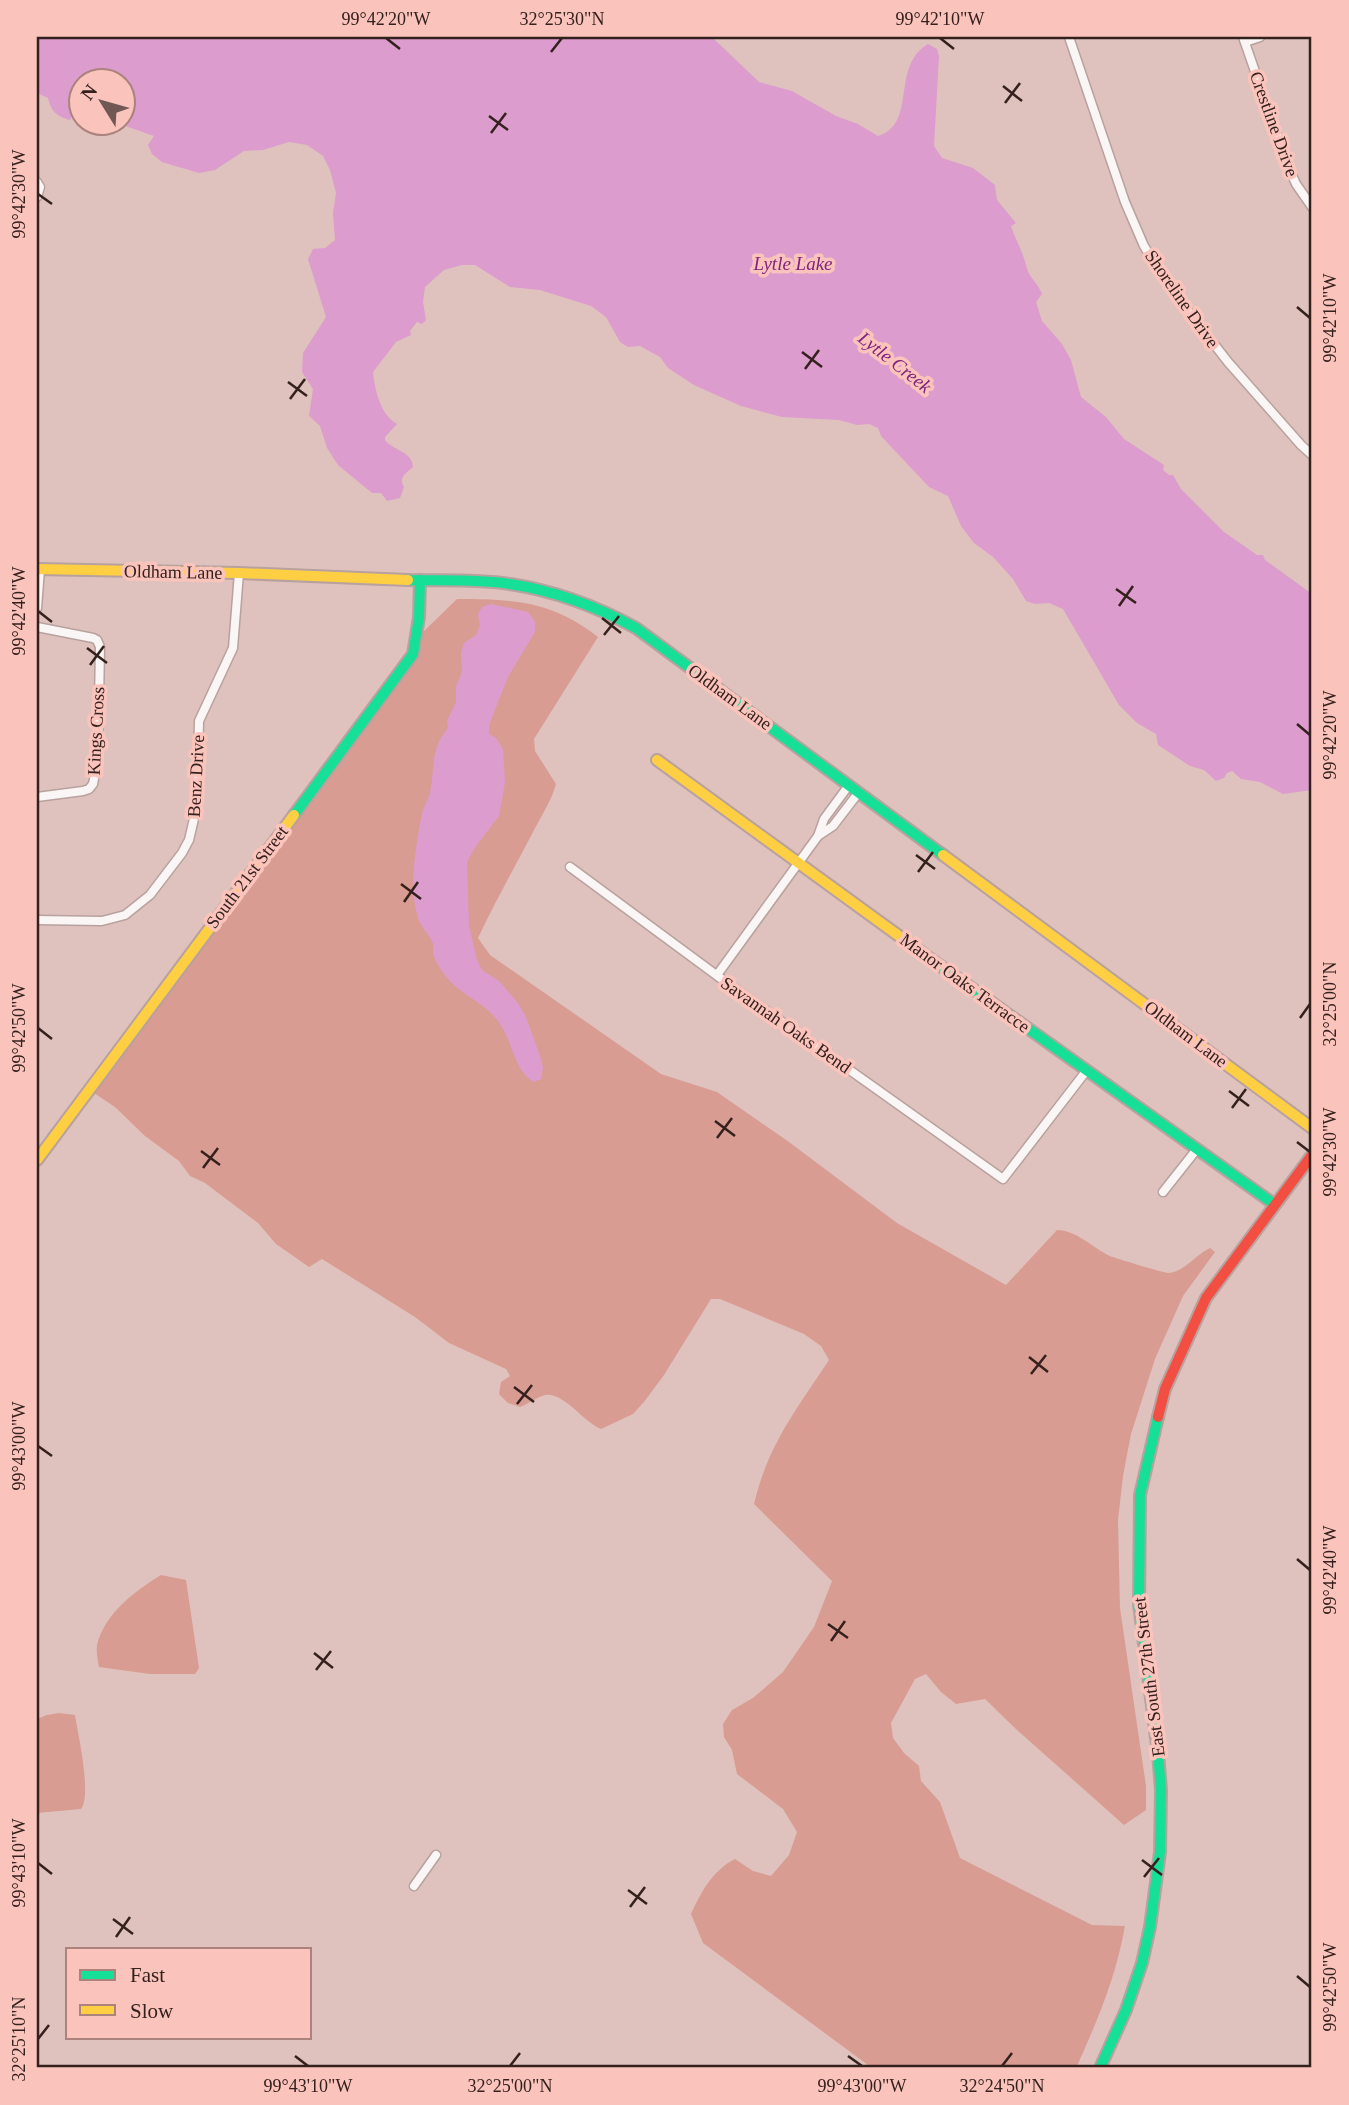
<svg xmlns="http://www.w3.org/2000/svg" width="1349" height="2105" viewBox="0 0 1349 2105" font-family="Georgia,serif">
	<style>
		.green { fill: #d99c92 }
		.water { fill: #dc9cce }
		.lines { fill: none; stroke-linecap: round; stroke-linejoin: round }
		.street-casing { stroke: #b8a19e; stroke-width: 11 }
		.fast-casing { stroke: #b8a19e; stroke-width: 14 }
		.slow-casing { stroke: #b8a19e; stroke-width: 14 }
		.jam-casing { stroke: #b8a19e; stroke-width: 14 }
		.street { stroke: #faf6f5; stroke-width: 8 }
		.fast { stroke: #16e098; stroke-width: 10 }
		.slow { stroke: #ffcf43; stroke-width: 10 }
		.jam { stroke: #f24e42; stroke-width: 10 }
		.ticks { fill: none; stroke: #34201d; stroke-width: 2.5 }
		.labels { text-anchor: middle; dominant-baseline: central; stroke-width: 7; stroke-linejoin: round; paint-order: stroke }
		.street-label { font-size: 18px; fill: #34201d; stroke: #fac4bc }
		.water-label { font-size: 19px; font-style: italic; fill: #81237f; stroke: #fac4bc }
		.neatline { fill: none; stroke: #34201d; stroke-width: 2.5 }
		.ticks-label { font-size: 18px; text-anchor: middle; fill: #34201d }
	</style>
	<rect width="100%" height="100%" fill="#dfc2bd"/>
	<g class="green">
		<path d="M457,599C514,599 552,601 598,637L534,739L535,751L556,784C551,802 541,816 532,834C514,868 495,902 478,938L490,955L661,1074L717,1092L789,1142L897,1223L1006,1285L1057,1230C1076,1230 1093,1248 1110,1256C1114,1258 1165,1273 1168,1273C1185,1272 1196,1254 1210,1248L1215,1252L1183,1296L1155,1359L1131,1434L1123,1476L1118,1520L1120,1608L1146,1786V1810L1124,1825L1017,1730L985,1699L956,1704L941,1692L926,1674L915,1679L891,1723L893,1738L904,1753L919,1766L921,1781L940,1802L960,1858L1092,1925L1125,1926C1116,1977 1097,2022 1076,2068H872L703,1943L691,1914C701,1892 713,1870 735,1859L753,1871L771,1876L789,1855L797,1832L783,1809L737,1774L732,1750L724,1737L723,1724L732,1710L753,1698L783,1672L814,1627L832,1581L754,1504C768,1445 796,1410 829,1360L821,1346L804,1334L720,1299H711L664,1375L644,1402L633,1414L601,1429C583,1422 564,1392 545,1395C537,1397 528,1404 520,1407L508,1403L499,1394L501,1382L510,1376L506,1369L449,1343L415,1317L322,1259L309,1267L276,1244L258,1223L205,1183L190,1176L179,1161L145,1136L115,1107L94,1093L417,656L422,633Z"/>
		<path d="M161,1575L186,1580L199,1668L195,1674H150L99,1667C98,1661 96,1651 97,1645C105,1613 135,1591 161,1575Z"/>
		<path d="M59,1713L75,1715C78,1734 92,1795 81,1809L37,1813V1719L47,1715Z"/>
	</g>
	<g class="water">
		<path d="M37,37H712L759,82L792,91L836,116L858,124L878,136C918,124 890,66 928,44L937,49L939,56L934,146L942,158L973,168L995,185L997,200L1016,223L1011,226C1016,241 1024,254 1027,269C1030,278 1039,285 1042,294L1036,302L1042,321L1062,344L1071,360L1081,397L1106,417L1124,439L1164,465L1163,470L1169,475H1173L1181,489L1224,532L1257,555H1263L1265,560L1312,594V790L1283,794L1260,782L1241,779L1232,771L1227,773L1224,778L1216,781L1204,770L1190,766L1158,745L1156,734L1137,723L1119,705L1063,609L1049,603L1035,604L1026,601L1013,579L993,557L974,543L961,526L948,496L929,487L881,436L878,428L869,424L857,425L839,420L782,417L741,406L694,385L668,368L660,357L640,346L628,347L620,342L606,317L591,306L540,290L510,287L475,265H462L444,270L425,287L423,302L426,320L422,324L417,322L410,331L411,335L396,342L373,372C375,390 380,414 397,424L385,437V440C394,451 413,452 413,467C406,473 398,478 404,487L400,498L387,501L381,493H372L338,465L327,448L320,426L309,416L313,389L302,372L303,353L326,317L308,259L313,249L325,248L335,240L333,213L336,193L330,170L323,156L307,145L289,142L263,150L244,151L215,170L199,173L162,162L152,154L148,145L154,136L117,123L122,122V80H80V108L77,106L70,120C56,116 51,111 48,98L37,93Z"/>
		<path d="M491,604L528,612L535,622V632L508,677L489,725V734L496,738L503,749L505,783L499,816L476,846L467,862L469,926L477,960L482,970L499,981L518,1003L526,1017L540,1056L543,1067L541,1079L534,1082C514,1071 513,1042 500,1024C486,1002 459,995 445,975C440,969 434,959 433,952C433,947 434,946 432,941C428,933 421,927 418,918C408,886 416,846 422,813C424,806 428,800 430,793C435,769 430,748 448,728L447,721L456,702V686L462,672L461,652L464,643L476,635L480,626L478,614L482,607Z"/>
	</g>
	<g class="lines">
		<defs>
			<g id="street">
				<path d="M1069,37L1125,202L1144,246L1171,289L1228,362L1301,445L1312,455"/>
				<path d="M1243,37L1288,166L1296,184L1312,207"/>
				<path d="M1245,42L1260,37"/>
				<path d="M37,182L40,187L37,197"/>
				<path d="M37,608L40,569"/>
				<path d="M37,627L93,638L97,640L100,647L98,758L93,784L89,789L83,791L37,797"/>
				<path d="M818,836L833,826L859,792"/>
				<path d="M570,867L723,980L1003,1179L1087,1070"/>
				<path d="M37,920L102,921L125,915L150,895L182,853L189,840L197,806L199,721L233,648L239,573"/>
				<path d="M717,975L818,836L824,819L849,785"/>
				<path d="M1163,1192L1197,1149"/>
				<path d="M414,1886L436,1855"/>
			</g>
			<g id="fast">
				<path d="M408,580C441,581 477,579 510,584C556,591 596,606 636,628L943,855"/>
				<path d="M294,815L413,654L419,617L420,580"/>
				<path d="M921,952L1274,1204"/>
				<path d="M1100,2068L1126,2010L1142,1963L1150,1927L1160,1852L1161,1790L1158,1753L1139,1604L1140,1495L1158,1417"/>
			</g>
			<g id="slow">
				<path d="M37,569L239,573L408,580"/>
				<path d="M657,760L921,952"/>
				<path d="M943,855L1312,1128"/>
				<path d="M37,1160L294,815"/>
			</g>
			<path id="jam" d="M1158,1417L1165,1389L1206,1298L1312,1155"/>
		</defs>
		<use href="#street" class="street-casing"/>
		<use href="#fast" class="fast-casing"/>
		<use href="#slow" class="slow-casing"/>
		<use href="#jam" class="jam-casing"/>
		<use href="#street" class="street"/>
		<use href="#fast" class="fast"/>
		<use href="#slow" class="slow"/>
		<use href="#jam" class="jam"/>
	</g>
	<path class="ticks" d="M386,38L400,49M940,38L954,49M551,52L562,38M1003,86L1022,101M1005,103L1020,83M489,116L508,130M491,133L506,113M38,194L52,204M1297,307L1310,318M802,352L822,367M805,369L819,350M288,382L307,396M290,399L305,379M1116,589L1136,603M1119,606L1133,586M38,611L52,622M602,618L621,633M604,635L619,616M87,648L107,663M90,665L104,646M1297,724L1310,735M916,855L935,869M918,872L933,852M401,884L421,899M404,902L418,882M1300,1018L1310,1004M38,1028L52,1039M1229,1091L1249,1106M1232,1108L1246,1089M715,1121L735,1136M717,1138L732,1118M1297,1142L1310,1152M201,1151L220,1165M203,1168L218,1148M1029,1357L1048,1372M1031,1374L1046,1355M514,1387L534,1402M517,1404L532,1385M38,1446L52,1456M1297,1559L1310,1570M828,1624L848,1638M831,1641L845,1621M314,1653L333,1668M316,1670L331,1651M1142,1860L1162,1875M38,1863L52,1874M1144,1877L1159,1858M628,1890L647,1904M630,1907L645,1887M113,1919L133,1934M116,1937L130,1917M1297,1976L1310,1987M38,2039L49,2025M295,2056L308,2066M848,2056L862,2066M510,2066L520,2053M1002,2066L1012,2053"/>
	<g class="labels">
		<g class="street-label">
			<text transform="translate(1274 124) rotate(70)">Crestline Drive</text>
			<text transform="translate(1182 299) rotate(55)">Shoreline Drive</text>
			<text transform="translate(173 572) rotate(1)">Oldham Lane</text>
			<text transform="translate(730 697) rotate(36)">Oldham Lane</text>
			<text transform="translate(96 731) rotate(-87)">Kings Cross</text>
			<text transform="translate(196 776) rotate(-87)">Benz Drive</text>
			<text transform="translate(247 877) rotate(-53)">South 21st Street</text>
			<text transform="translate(965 983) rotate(36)">Manor Oaks Terracce</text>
			<text transform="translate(786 1025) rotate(35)">Savannah Oaks Bend</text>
			<text transform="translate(1186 1034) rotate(37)">Oldham Lane</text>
			<text transform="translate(1149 1677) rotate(-97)">East South 27th Street</text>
		</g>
		<g class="water-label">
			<text x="793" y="263">Lytle Lake</text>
			<text transform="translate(895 362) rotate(38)">Lytle Creek</text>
		</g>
	</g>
	<rect width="1349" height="2105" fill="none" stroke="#fac4bc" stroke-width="77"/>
	<rect x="66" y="1948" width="245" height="91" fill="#fac4bc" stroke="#ab827c" stroke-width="2"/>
	<rect x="80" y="1970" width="35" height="10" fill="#16e098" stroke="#ab827c" stroke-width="2"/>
	<text x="130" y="1982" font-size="21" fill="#34201d">Fast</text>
	<rect x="80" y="2005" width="35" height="10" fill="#ffcf43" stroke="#ab827c" stroke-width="2"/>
	<text x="130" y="2018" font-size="21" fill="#34201d">Slow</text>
	<g transform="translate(102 102) rotate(307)"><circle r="33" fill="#fac4bc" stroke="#ab827c" stroke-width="2"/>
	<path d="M0-5L12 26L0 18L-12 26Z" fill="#705955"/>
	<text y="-10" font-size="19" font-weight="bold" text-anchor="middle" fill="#34201d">N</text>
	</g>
	<rect x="38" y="38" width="1272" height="2028" class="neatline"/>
	<g class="ticks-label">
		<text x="386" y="25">99°42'20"W</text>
		<text x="562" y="25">32°25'30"N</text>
		<text x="940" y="25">99°42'10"W</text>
		<text transform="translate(19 194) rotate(-90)" y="6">99°42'30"W</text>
		<text transform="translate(1330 318) rotate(-90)" y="6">99°42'10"W</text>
		<text transform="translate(19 611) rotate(-90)" y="6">99°42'40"W</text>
		<text transform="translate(1330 735) rotate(-90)" y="6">99°42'20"W</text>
		<text transform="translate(1330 1004) rotate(-90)" y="6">32°25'00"N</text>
		<text transform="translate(19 1028) rotate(-90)" y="6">99°42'50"W</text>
		<text transform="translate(1330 1152) rotate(-90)" y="6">99°42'30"W</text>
		<text transform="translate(19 1446) rotate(-90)" y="6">99°43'00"W</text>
		<text transform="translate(1330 1570) rotate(-90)" y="6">99°42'40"W</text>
		<text transform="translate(19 1863) rotate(-90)" y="6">99°43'10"W</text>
		<text transform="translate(1330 1987) rotate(-90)" y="6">99°42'50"W</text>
		<text transform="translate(19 2039) rotate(-90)" y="6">32°25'10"N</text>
		<text x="308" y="2092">99°43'10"W</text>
		<text x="510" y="2092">32°25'00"N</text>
		<text x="862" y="2092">99°43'00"W</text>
		<text x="1002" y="2092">32°24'50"N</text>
	</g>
</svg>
